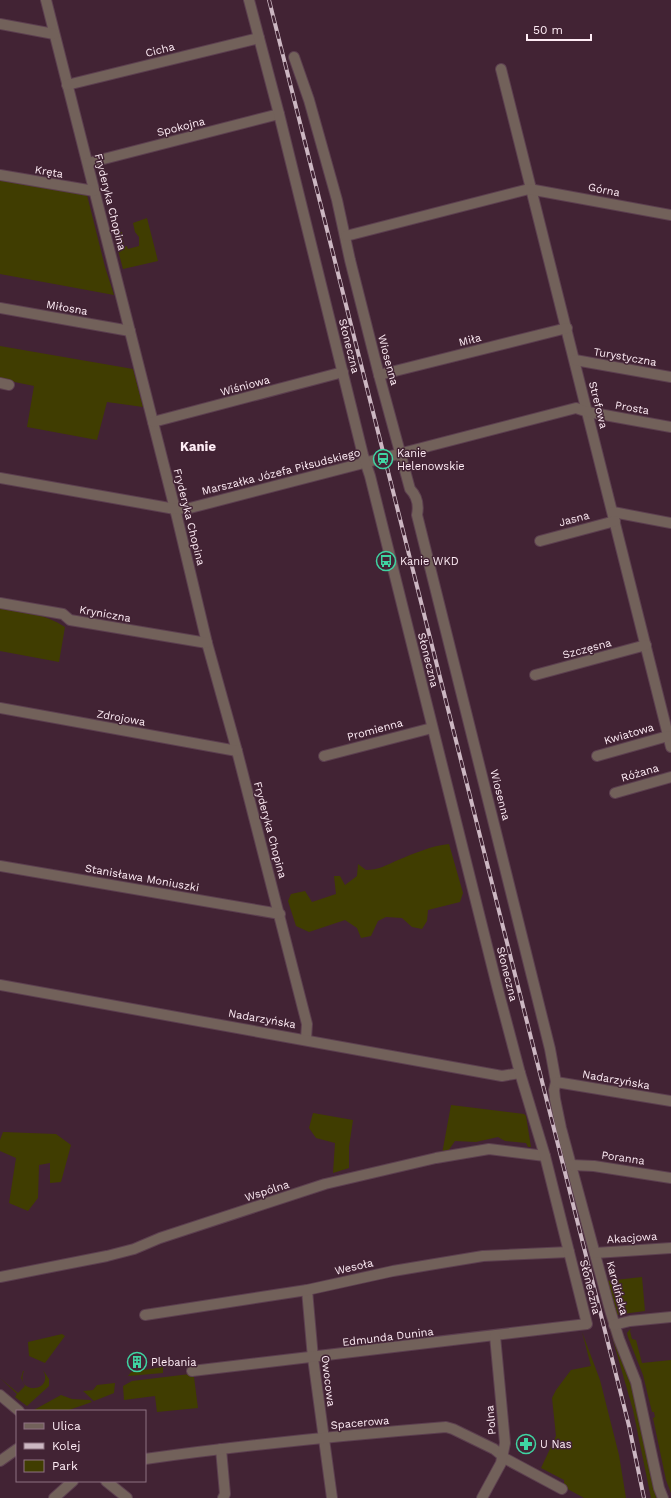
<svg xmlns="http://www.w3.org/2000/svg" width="671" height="1498" viewBox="0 0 671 1498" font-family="'Work Sans',sans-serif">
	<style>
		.green { fill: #403d01 }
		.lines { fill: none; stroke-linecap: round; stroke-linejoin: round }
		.minor-casing { stroke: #5c3f4f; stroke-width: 12 }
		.minor { stroke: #72615a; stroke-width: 10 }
		.rail-casing { stroke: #ccb7c2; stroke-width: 4 }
		.rail { stroke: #422334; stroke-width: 2.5; stroke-dasharray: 8; stroke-linecap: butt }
		.labels { text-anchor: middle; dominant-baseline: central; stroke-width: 3; stroke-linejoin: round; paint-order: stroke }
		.street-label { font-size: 11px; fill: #feecf5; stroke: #422334 }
		.poi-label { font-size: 11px; fill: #feecf5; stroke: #422334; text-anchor: start }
		.quarter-label { font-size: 13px; font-weight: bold; fill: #feecf5; stroke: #422334 }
	</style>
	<rect width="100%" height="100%" fill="#422334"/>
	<g class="green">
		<path d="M0,178L87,195L105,267L114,295L0,274Z"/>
		<path d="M147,218L158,261L123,269L112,228L116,227L118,232H122L124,247L127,246L128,249L139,246V237L135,232L133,223Z"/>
		<path d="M0,346L133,369L143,407L107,402L97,440L27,427L34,386L0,379Z"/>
		<path d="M0,607C23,611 45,614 65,627L59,662L0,651Z"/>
		<path d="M449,844L463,893L460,902L428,910L427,921L422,929L412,927L402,918L386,917L378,921L371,936L361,938L357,928L345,920L309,932L296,926L288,901L291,894L305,891L312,902L336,894L334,876H340L345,885L357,876L358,864L366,870C378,870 387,865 398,860C415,853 431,846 449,844Z"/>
		<path d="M451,1105L524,1114L526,1116L531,1147H528L526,1143L505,1141L498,1137L476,1142L455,1141L446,1154H442Z"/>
		<path d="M313,1113L353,1120L349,1147V1168L333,1173L335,1143L316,1138L309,1128Z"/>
		<path d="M3,1132L56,1134L71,1145L61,1182L50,1183V1163L39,1165L38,1198L28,1211L9,1203L16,1158L0,1151V1140Z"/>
		<path d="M642,1277L645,1311L615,1315L606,1281Z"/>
		<path d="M607,1311L631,1380L658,1498H651L633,1410L605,1312Z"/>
		<path d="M631,1328L630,1331L632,1339L636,1340L642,1363L671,1360V1493L666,1480L653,1418L655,1417L654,1412H652L643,1375L628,1337L627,1333Z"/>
		<path d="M582,1332L600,1380L619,1455L626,1498H584L564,1487V1480L541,1468L556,1436L552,1398L556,1390L571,1370L591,1366Z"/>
		<path d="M62,1334L65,1336L45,1363L29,1356L28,1342Z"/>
		<path d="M163,1367V1373L128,1376L131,1372Z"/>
		<path d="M43,1370L49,1379V1386L27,1406L15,1397L17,1394L0,1378L18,1393L25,1386L21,1378L23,1371H24C14,1395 55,1393 43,1370Z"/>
		<path d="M190,1374L194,1377L198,1408L157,1412L155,1396L124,1400L123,1386L132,1381Z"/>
		<path d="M115,1383L114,1393L94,1401L83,1391L93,1390L97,1385Z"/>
		<path d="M61,1395L72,1399L90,1400L92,1402L66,1411H32Z"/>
	</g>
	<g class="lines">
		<defs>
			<g id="minor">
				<path d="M46,0L177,517L207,643L237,751L307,1024L306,1039"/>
				<path d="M0,24L54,34"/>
				<path d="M294,57L309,100L337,200L350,260L379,375L410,489C417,496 419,505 417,515L550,1049L556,1082L554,1090L555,1099L561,1128L610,1310L619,1339L636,1382L659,1488L663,1498"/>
				<path d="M501,69L671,747"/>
				<path d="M67,85L259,38"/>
				<path d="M88,163L279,114"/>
				<path d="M0,175L94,191"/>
				<path d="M346,236L529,189L671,215"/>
				<path d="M0,308L130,331"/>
				<path d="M575,360L671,377"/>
				<path d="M379,375L567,328"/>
				<path d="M0,383L9,385"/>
				<path d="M153,422L343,372"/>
				<path d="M0,478L175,509L190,508L576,408L588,412L671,427"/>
				<path d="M613,512L671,523"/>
				<path d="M540,541L615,521"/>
				<path d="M0,603L63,614L70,620L207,643"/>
				<path d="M535,675L646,645"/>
				<path d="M0,708L237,751"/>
				<path d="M324,756L432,728"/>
				<path d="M597,756L668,736"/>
				<path d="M615,793L671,777"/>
				<path d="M0,866L280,914"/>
				<path d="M0,985L502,1076L520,1073"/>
				<path d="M556,1082L671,1101"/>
				<path d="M571,1165L594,1166L671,1178"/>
				<path d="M595,1253L671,1248"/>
				<path d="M0,1277L107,1256L134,1249L160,1238L325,1184L436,1158L489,1149L545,1156"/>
				<path d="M307,1290L313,1358L332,1498"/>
				<path d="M145,1315L307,1290L393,1271L483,1256L569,1252"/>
				<path d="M614,1325L630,1321L671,1317"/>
				<path d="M192,1371L587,1324L545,1156L520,1073L497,986L370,476L363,455L279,114L249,0"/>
				<path d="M0,1395L19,1411"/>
				<path d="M221,1449L225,1494L223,1498"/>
				<path d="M145,1459C245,1445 346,1435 446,1427L453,1429L494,1449L506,1459L562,1489"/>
				<path d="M0,1461L17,1449"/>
				<path d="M106,1481L127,1498"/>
				<path d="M54,1498L73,1481"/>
				<path d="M482,1498L501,1463L505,1443L495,1336"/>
			</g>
		</defs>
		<use href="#minor" class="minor-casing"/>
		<use href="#minor" class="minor"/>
		<defs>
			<path id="rail" d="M269,0L629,1426L644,1498"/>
		</defs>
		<use href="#rail" class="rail-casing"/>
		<use href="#rail" class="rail"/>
	</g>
	<defs>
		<symbol id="station-ring" viewBox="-11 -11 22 22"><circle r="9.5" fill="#422334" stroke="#3fd4a2" stroke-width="1.5"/><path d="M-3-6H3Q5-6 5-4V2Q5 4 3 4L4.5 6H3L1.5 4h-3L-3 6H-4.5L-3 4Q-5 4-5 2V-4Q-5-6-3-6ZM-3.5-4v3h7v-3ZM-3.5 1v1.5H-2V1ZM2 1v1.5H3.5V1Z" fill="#3fd4a2"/></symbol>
		<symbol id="bus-ring" viewBox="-11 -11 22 22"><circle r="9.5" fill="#422334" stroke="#3fd4a2" stroke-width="1.5"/><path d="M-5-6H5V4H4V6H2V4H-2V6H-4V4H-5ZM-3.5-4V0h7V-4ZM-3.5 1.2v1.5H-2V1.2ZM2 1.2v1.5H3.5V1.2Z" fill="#3fd4a2"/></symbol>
		<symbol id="building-ring" viewBox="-11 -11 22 22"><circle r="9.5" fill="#422334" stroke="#3fd4a2" stroke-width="1.5"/><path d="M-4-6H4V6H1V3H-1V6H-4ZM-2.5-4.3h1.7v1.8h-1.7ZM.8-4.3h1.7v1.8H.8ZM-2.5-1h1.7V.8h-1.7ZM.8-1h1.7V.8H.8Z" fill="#3fd4a2"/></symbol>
		<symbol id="pharmacy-ring" viewBox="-11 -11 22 22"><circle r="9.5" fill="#422334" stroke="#3fd4a2" stroke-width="1.5"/><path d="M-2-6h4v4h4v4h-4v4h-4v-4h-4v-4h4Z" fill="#3fd4a2"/></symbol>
	</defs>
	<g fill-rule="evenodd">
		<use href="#station-ring" x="372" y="448" width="22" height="22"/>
		<use href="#bus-ring" x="375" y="550" width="22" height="22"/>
		<use href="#building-ring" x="126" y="1351" width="22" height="22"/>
		<use href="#pharmacy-ring" x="515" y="1433" width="22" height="22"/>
	</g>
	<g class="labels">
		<g class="street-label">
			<text transform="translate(160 50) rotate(-14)">Cicha</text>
			<text transform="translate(181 127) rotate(-14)">Spokojna</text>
			<text transform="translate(49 172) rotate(10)">Kręta</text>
			<text transform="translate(604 190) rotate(11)">Górna</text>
			<text transform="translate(110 202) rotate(76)">Fryderyka Chopina</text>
			<text transform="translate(67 308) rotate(10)">Miłosna</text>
			<text transform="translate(470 340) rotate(-14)">Miła</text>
			<text transform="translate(349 346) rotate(76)">Słoneczna</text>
			<text transform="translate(625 357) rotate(10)">Turystyczna</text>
			<text transform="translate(388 360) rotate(75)">Wiosenna</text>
			<text transform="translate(245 386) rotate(-15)">Wiśniowa</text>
			<text transform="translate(598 405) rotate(76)">Strefowa</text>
			<text transform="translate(632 408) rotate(10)">Prosta</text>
			<text transform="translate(281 472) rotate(-14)">Marszałka Józefa Piłsudskiego</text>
			<text transform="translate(189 517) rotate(76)">Fryderyka Chopina</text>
			<text transform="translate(574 519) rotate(-15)">Jasna</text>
			<text transform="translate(105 614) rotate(10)">Kryniczna</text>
			<text transform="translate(587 649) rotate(-15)">Szczęsna</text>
			<text transform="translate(428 660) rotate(76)">Słoneczna</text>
			<text transform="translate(121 718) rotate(10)">Zdrojowa</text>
			<text transform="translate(375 730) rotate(-15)">Promienna</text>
			<text transform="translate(629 734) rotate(-16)">Kwiatowa</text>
			<text transform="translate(640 773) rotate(-16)">Różana</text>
			<text transform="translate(500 795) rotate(76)">Wiosenna</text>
			<text transform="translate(270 830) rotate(75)">Fryderyka Chopina</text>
			<text transform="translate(142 878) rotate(10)">Stanisława Moniuszki</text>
			<text transform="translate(507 974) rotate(76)">Słoneczna</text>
			<text transform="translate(262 1019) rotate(10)">Nadarzyńska</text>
			<text transform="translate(616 1080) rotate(10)">Nadarzyńska</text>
			<text transform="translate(623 1158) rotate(8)">Poranna</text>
			<text transform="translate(267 1191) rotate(-18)">Wspólna</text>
			<text transform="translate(632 1238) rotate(-4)">Akacjowa</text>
			<text transform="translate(354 1267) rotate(-13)">Wesoła</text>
			<text transform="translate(590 1287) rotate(76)">Słoneczna</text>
			<text transform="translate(617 1288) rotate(75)">Karolińska</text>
			<text transform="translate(388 1337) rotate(-7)">Edmunda Dunina</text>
			<text transform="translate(328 1381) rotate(83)">Owocowa</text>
			<text transform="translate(491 1420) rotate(-95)">Polna</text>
			<text transform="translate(360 1423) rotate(-5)">Spacerowa</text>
		</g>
		<g class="poi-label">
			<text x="397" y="453">Kanie<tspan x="397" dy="13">Helenowskie</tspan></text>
			<text x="400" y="561">Kanie WKD</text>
			<text x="151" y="1362">Plebania</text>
			<text x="540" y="1444">U Nas</text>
		</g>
		<g class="quarter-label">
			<text x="198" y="446">Kanie</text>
		</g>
	</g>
	<rect x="16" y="1410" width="130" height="72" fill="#422334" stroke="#8d7381"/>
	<rect x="24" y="1423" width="20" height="6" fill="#72615a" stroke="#8d7381"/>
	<text x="52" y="1430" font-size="12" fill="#feecf5">Ulica</text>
	<rect x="24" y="1443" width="20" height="6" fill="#ccb7c2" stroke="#8d7381"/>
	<text x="52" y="1450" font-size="12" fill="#feecf5">Kolej</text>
	<rect x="24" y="1460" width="20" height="12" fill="#403d01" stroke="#8d7381"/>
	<text x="52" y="1470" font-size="12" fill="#feecf5">Park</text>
	<path d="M527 34v6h64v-6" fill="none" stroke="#feecf5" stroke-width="2"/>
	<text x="533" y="34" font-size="12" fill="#feecf5" stroke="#422334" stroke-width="3" paint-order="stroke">50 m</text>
</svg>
